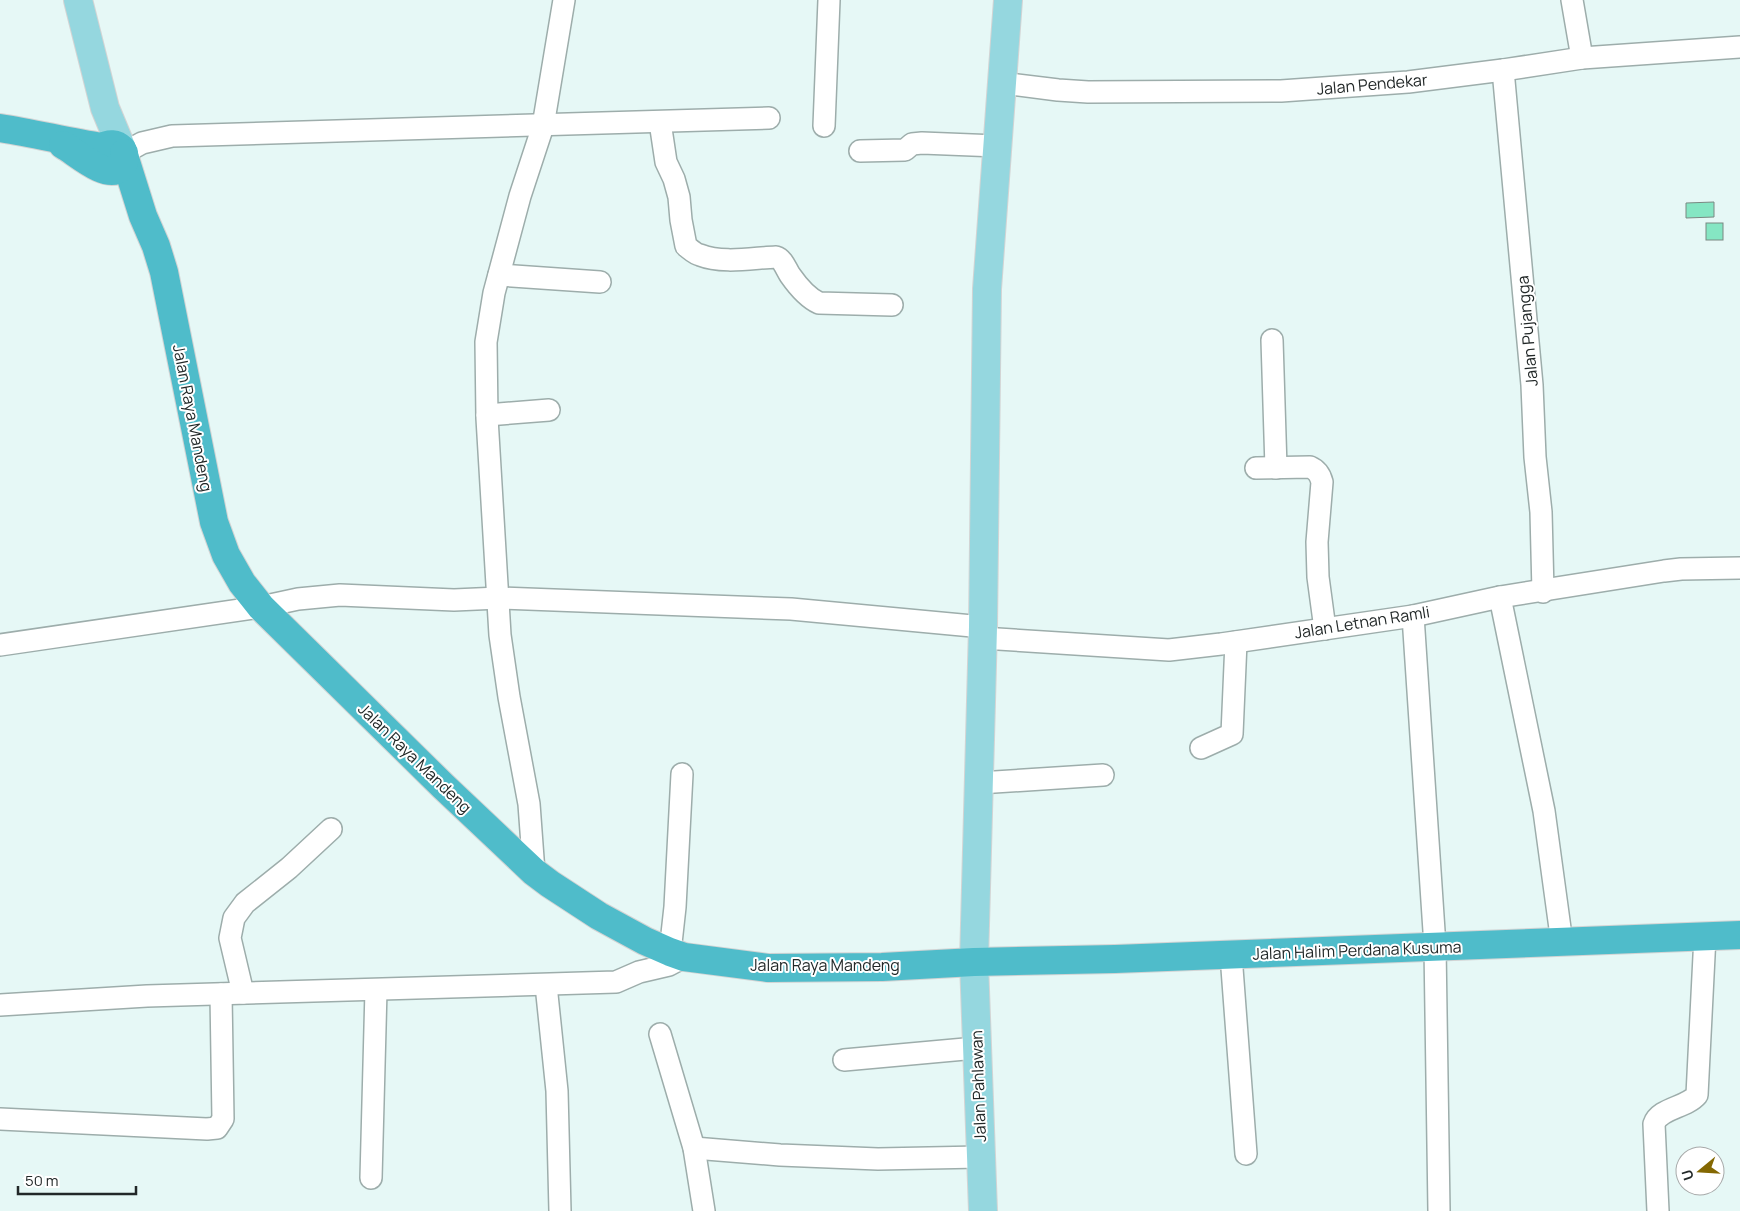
<svg xmlns="http://www.w3.org/2000/svg" width="1740" height="1211" viewBox="0 0 1740 1211" font-family="Manrope,sans-serif">
	<style>
		.building { fill: #85e6c3; stroke: #7a8882 }
		.lines { fill: none; stroke-linecap: round; stroke-linejoin: round }
		.minor-casing { stroke: #9dadab; stroke-width: 24 }
		.major-casing { stroke: #d3d4d4; stroke-width: 30 }
		.highway-casing { stroke: #d3d4d4; stroke-width: 30 }
		.minor { stroke: #fff; stroke-width: 21 }
		.major { stroke: #95d7df; stroke-width: 28 }
		.highway { stroke: #4fbcca; stroke-width: 28 }
		.labels { text-anchor: middle; dominant-baseline: central; stroke-width: 4; stroke-linejoin: round; paint-order: stroke }
		.street-label { font-size: 16px; fill: #222828; stroke: #fff }
	</style>
	<rect width="100%" height="100%" fill="#e6f8f6"/>
	<g class="building">
		<path d="M1714,202V217L1686,218V203Z"/>
		<rect x="1706" y="223" width="17" height="17"/>
	</g>
	<g class="lines">
		<defs>
			<g id="minor">
				<path d="M1572,0L1582,58"/>
				<path d="M1503,70L1532,385L1535,457L1541,512L1543,592"/>
				<path d="M1002,83L1058,90L1088,92L1281,91L1408,82L1503,70L1582,58L1740,47"/>
				<path d="M660,122L666,162L674,179L679,197L681,220L686,246C690,249 695,254 700,255C723,264 752,258 776,257C783,259 786,269 790,275C797,285 808,298 819,303L892,305"/>
				<path d="M824,126L829,0"/>
				<path d="M860,151L905,150L912,144L922,143L997,146"/>
				<path d="M124,153L142,143L172,136L769,118"/>
				<path d="M499,275L600,282"/>
				<path d="M1272,340L1276,468"/>
				<path d="M487,415L549,410"/>
				<path d="M1256,468L1310,467C1317,470 1320,474 1322,482L1317,542L1318,577L1325,629"/>
				<path d="M1500,597L1544,811L1562,943"/>
				<path d="M1413,616L1435,946L1439,1211"/>
				<path d="M982,638L1169,650L1221,644L1413,616L1500,597L1664,571L1681,569L1740,568"/>
				<path d="M0,645L261,607L298,599L340,595L454,600L499,598L791,609L983,627"/>
				<path d="M1201,748L1232,734L1236,642"/>
				<path d="M979,783L1103,775"/>
				<path d="M534,872L529,804L509,697L500,635L487,418L486,342L494,293L520,196L543,126L564,0"/>
				<path d="M670,952L675,907L682,774"/>
				<path d="M1231,955L1246,1154"/>
				<path d="M546,985L557,1091L560,1211"/>
				<path d="M243,993L230,938L234,918L245,903L289,868L331,829"/>
				<path d="M0,1005L147,996L616,982L639,972L669,965L684,957"/>
				<path d="M660,1034L694,1148L704,1211"/>
				<path d="M844,1060L976,1048"/>
				<path d="M0,1119L207,1129L217,1128L223,1119L221,994"/>
				<path d="M694,1148L780,1155L878,1159L980,1157"/>
				<path d="M371,1178L376,990"/>
				<path d="M1658,1211L1654,1124C1659,1108 1686,1108 1697,1095L1705,936"/>
			</g>
			<g id="major">
				<path d="M78,0L105,108L122,149"/>
				<path d="M983,1211L974,962L983,627L987,289L1008,0"/>
			</g>
			<g id="highway">
				<path d="M0,128C34,133 68,142 102,147C109,143 116,143 122,149L143,216L156,246L164,272L214,522L226,555L242,583L261,607L443,786L534,872L550,884L599,916L645,941L670,952L684,957L768,968L882,967L974,962L1115,959L1740,935"/>
				<path d="M63,145C76,152 106,180 120,168C125,164 125,159 124,153"/>
			</g>
		</defs>
		<use href="#minor" class="minor-casing"/>
		<use href="#major" class="major-casing"/>
		<use href="#highway" class="highway-casing"/>
		<use href="#minor" class="minor"/>
		<use href="#major" class="major"/>
		<use href="#highway" class="highway"/>
	</g>
	<g class="labels">
		<g class="street-label">
			<text transform="translate(1372 84) rotate(-5)">Jalan Pendekar</text>
			<text transform="translate(1527 331) rotate(-95)">Jalan Pujangga</text>
			<text transform="translate(193 418) rotate(79)">Jalan Raya Mandeng</text>
			<text transform="translate(1362 622) rotate(-9)">Jalan Letnan Ramli</text>
			<text transform="translate(415 758) rotate(44)">Jalan Raya Mandeng</text>
			<text transform="translate(1357 950) rotate(-2)">Jalan Halim Perdana Kusuma</text>
			<text x="825" y="965">Jalan Raya Mandeng</text>
			<text transform="translate(978 1086) rotate(-92)">Jalan Pahlawan</text>
		</g>
	</g>
	<g transform="translate(1700 1171) rotate(252)"><circle r="24" fill="#ffffff" stroke="#a7a9a9"/>
	<path d="M0-4L9 19L0 12L-9 19Z" fill="#846802"/>
	<text y="-8" font-size="14" font-weight="bold" text-anchor="middle" fill="#222828">U</text>
	</g>
	<path d="M18 1186v8h118v-8" fill="none" stroke="#222828" stroke-width="2.5"/>
	<text x="25" y="1186" font-size="15" fill="#222828" stroke="#ffffff" stroke-width="4" paint-order="stroke">50 m</text>
</svg>
